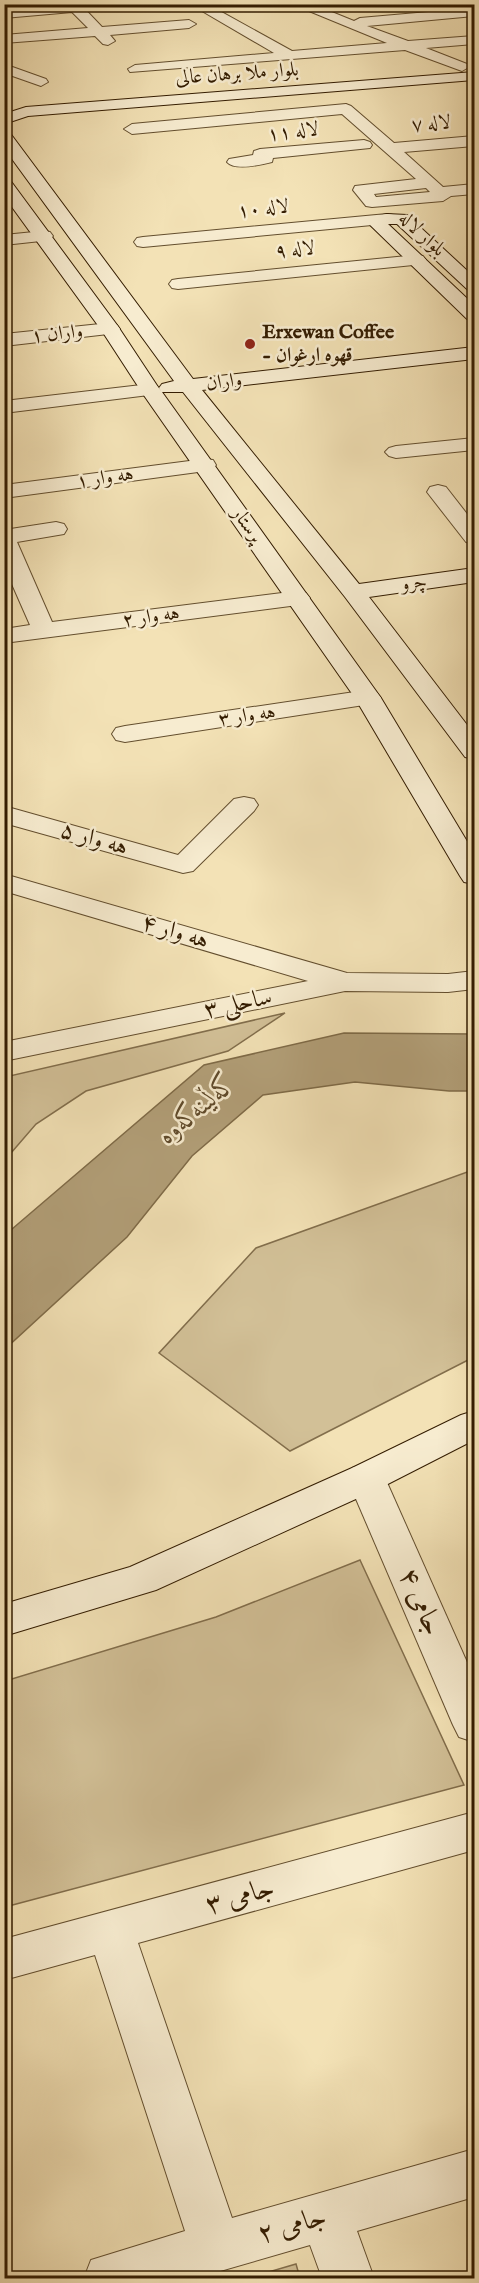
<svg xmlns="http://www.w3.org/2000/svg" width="479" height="2283" viewBox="0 0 479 2283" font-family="'IM FELL English',Amiri,serif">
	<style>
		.green { fill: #d2c097; stroke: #826e4c; stroke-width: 1.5 }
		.water { fill: #b29f78; stroke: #7f6b48; stroke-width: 1.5 }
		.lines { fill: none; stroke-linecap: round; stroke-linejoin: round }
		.street-casing { stroke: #634e2e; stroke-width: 2 }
		.secondary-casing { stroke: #331c01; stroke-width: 2 }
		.street { fill: #f7ecd0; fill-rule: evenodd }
		.secondary { fill: #f7ecd0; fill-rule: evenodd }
		.poi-dot { fill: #8f2418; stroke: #f7ecd0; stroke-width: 2 }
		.labels { text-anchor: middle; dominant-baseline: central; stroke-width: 5; stroke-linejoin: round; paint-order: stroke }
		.far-street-label { font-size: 20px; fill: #331c01; stroke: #f7ecd0 }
		.far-poi-label { font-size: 20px; font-weight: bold; fill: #331c01; stroke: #f7ecd0; text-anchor: start }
		.street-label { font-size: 24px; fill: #331c01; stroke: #f7ecd0 }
		.water-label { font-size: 26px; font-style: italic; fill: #5f4a2b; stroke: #f7ecd0 }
		.near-street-label { font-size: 28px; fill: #331c01; stroke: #f7ecd0 }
	</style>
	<rect width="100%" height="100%" fill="#f3e2b6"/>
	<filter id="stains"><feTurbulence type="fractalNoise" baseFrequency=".00333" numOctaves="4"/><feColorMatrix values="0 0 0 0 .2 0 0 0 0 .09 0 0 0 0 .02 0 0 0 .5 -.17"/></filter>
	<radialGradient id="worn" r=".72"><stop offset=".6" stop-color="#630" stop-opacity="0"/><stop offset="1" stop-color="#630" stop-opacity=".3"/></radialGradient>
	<g class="green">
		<path d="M285,1013L228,1051L86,1091L36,1124L5,1160V1077Z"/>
		<path d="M470,1171L474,1172V1357L290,1451L159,1353L256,1248Z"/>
		<path d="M360,1560L464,1785L5,1907V1681L216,1617Z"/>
		<path d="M296,2264L300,2278H248Z"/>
	</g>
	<path class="water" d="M344,1033L474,1034V1091H449L355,1082L263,1095L192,1156L127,1237L5,1349V1235L204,1065Z"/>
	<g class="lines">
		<defs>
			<g id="street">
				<path d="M66,4H80L102,27L189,20L196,24L189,28L110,35L115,41L108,45L103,44L95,36L4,43V35L88,28L72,12L4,18V10Z"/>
				<path d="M190,4H207L292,51L387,43L292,4H312L354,21L360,18L474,8V16L367,26L408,41L474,36V44L426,48L467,64L469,67L462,71L405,50L130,72L128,69L135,65L274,53Z"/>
				<path d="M4,64L46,79L48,82L41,86L4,73Z"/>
				<path d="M346,104L351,106L394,143L474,136V146L404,152L443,187L474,184V194L451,196L443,201L372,207L366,206L353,190L355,186L416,179L342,114L132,134L124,129L132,124ZM426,188L430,192L376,197L374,194Z"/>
				<path d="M364,140L370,142L372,145L370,148L273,158L272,162C260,165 235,171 227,162L229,159L253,155L254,151L260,149Z"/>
				<path d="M387,214L393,215L396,219L393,223L143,247L137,246L134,242L137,238L143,237Z"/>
				<path d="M44,231L50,232L53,236L50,240L4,245V235Z"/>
				<path d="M417,255L423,256L426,260L423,264L178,289L172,288L169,284L172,280L178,279Z"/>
				<path d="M110,323L117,325L120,329L117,333L4,346V334Z"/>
				<path d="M150,384L157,386L160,390L157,394L4,413V401Z"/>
				<path d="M474,438V450L396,458L389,456L385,452L389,448L396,446Z"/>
				<path d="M205,459L213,460L216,465L213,470L4,498V485Z"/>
				<path d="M438,485L446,487L474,523V544L466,542L427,492L430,487Z"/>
				<path d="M56,522L64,524L67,529L64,534L17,542L52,622L298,591L306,593L310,598L306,603L298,605L4,643V629L30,625L4,566V530Z"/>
				<path d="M368,690L377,693L381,698L377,703L125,742L116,740L112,734L116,728L125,726Z"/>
				<path d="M244,797L254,799L258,805L254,811L193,871L183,873L4,823V806L178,855L234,799Z"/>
				<path d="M4,874L347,973L448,974L474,971V989L448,992L345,991L4,1061V1042L308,981L4,891Z"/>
				<path d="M366,1464L380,1468L385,1478L474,1678V1742L459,1737L453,1725L347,1478L352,1468Z"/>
				<path d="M474,1812V1850L138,1943L232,2218L474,2149V2197L357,2231L374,2278H322L310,2245L196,2278H84L91,2260L185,2231L95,1955L4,1980V1939Z"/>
			</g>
			<g id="secondary">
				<path d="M474,72V80L28,116L4,124V114L26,107Z"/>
				<path d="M4,131L10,133L193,379L474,347V359L202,390L359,584L474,568V582L369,597L474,734V759L465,757L345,597L183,392H162L381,698L474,853V884L464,882L460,876L355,698L143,394L102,331L4,196V179L10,180L117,325L158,387L161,391L159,388L162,384L174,381L4,148Z"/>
				<path d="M387,214L407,215L474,277V291L468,290L397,224H388L474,305V321L467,319L367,222L370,218Z"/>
				<path d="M474,1411V1440L380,1488L156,1590L4,1636V1604L130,1567L352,1468L461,1415Z"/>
			</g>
		</defs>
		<use href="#street" class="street-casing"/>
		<use href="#secondary" class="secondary-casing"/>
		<use href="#street" class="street"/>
		<use href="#secondary" class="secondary"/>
	</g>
	<circle class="poi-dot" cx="250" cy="344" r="6"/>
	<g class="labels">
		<g class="far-street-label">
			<text transform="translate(237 74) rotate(-4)">بلوار ملا برهان عالی</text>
			<text transform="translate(431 124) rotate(-5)">لاله ۷</text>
			<text transform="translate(293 132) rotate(-7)">لاله ۱۱</text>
			<text transform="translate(263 209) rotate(-6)">لاله ۱۰</text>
			<text transform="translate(422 234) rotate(43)">بلوار لاله</text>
			<text transform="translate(295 250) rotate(-6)">لاله ۹</text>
			<text transform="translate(57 334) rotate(-6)">واران ۱</text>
			<text transform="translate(224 382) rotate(-7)">واران</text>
			<text transform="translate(105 478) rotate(-8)">هه وار ۱</text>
			<text transform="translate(247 525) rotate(55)">پرستار</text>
			<text transform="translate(414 583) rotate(-8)">چرو</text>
			<text transform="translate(151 617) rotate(-8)">هه وار ۲</text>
			<text transform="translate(247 716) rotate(-8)">هه وار ۳</text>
		</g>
		<g class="far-poi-label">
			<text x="262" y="332">Erxewan Coffee<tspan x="262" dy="23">- قهوه ارغوان</tspan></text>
		</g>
		<g class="street-label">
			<text transform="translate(94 839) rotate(16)">هه وار ۵</text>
			<text transform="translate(175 932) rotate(17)">هه وار ۴</text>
			<text transform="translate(238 1004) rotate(-12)">ساحلی ۳</text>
		</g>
		<g class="water-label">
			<text transform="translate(198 1109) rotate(-40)">کەڵینەکەوە</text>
		</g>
		<g class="near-street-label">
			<text transform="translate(420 1602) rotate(66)">جامی ۴</text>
			<text transform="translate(240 1897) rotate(-16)">جامی ۳</text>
			<text transform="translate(292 2226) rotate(-16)">جامی ۲</text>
		</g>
	</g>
	<rect width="479" height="2283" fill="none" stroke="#f3e2b6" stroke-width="24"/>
	<rect x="6" y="6" width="467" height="2271" fill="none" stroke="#331c01" stroke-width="3"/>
	<rect x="12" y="12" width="455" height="2259" fill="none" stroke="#331c01" stroke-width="1.5"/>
	<rect width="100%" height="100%" filter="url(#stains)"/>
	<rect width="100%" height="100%" fill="url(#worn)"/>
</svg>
